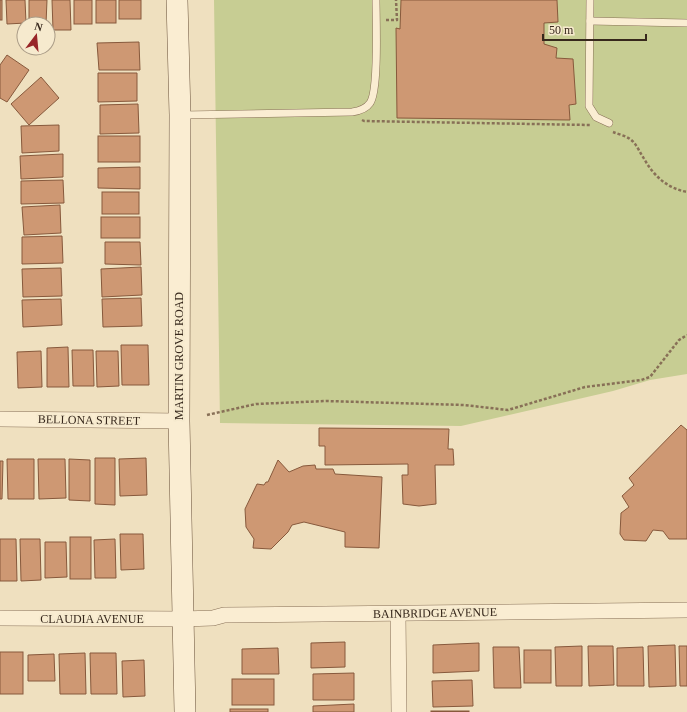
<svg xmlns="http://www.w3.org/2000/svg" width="687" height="712" viewBox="0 0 687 712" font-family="'Times New Roman',serif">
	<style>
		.green { fill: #c7cd93 }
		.building { fill: #ce9873; stroke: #87593c }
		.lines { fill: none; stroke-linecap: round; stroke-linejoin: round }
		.lane-casing { stroke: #887057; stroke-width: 8 }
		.street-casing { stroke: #887057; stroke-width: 16 }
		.secondary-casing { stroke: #69513a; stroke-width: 22 }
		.path { stroke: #887057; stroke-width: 2.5; stroke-dasharray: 3 2; stroke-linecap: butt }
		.lane { stroke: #faedd2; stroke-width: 7 }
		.street { stroke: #faedd2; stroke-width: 15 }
		.secondary { stroke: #faedd2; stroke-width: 21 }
		.labels { text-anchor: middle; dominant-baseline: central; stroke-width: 4; stroke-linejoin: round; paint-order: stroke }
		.street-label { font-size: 12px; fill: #37281c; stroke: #f6eace }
	</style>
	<rect width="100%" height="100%" fill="#efe0bf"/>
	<path class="green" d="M214,0H687V374L650,380L613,391L461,426L220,423Z"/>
	<g class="building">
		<rect x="0" y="0" width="2" height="20"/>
		<path d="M6,0H25L26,23L7,24Z"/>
		<path d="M29,0H47L46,24H29Z"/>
		<path d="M52,0H70L71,30H53Z"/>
		<rect x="74" y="0" width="18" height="24"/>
		<rect x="96" y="0" width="20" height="23"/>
		<rect x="119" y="0" width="22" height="19"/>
		<path d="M401,0H557L558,22L544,23V44L557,48L556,58L573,59L576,104L569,105L570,120L397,118L396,28L400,29Z"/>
		<path d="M139,42L140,70H99L97,43Z"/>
		<path d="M7,55L29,70L7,102L0,98V65Z"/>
		<path d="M98,73H137V101L98,102Z"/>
		<path d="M41,77L59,98L29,125L11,104Z"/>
		<path d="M138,104L139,133L100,134V105Z"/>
		<path d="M59,125V151L22,153L21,126Z"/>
		<rect x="98" y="136" width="42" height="26"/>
		<path d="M63,154V177L21,179L20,156Z"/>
		<path d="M140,167V189L98,188V168Z"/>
		<path d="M63,180L64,203L21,204V181Z"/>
		<rect x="102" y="192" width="37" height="22"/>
		<path d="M60,205L61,233L24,235L22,207Z"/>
		<rect x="101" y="217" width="39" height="21"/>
		<path d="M62,236L63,263L22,264V237Z"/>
		<path d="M105,242H140L141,265L105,264Z"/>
		<path d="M141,267L142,295L102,297L101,269Z"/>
		<path d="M61,268L62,296L23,297L22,269Z"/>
		<path d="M141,298L142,326L103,327L102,299Z"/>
		<path d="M61,299L62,325L23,327L22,300Z"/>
		<path d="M121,345H148L149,385H122Z"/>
		<path d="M68,347L69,387H47V348Z"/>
		<path d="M72,350H93L94,386H73Z"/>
		<path d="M41,351L42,387L18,388L17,352Z"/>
		<path d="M96,351H118L119,386L97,387Z"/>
		<path d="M681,425L687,430V539H669L663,531L653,530L646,541L624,540L620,534L621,513L629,507L622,496L634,485L629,478Z"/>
		<path d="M319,428L449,429L448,449H453L454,465H435L436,504L419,506L403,504L402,475H408V464L325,465V446H319Z"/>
		<path d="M95,458H115V505L95,504Z"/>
		<path d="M146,458L147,495L120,496L119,459Z"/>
		<path d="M7,459H34V499H8Z"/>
		<path d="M38,459H65L66,498L39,499Z"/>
		<path d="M69,459L90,460V501L69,500Z"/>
		<path d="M278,460L289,472L303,466L315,465L316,469H333L335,474L382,477L379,548L345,547V532L304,522L292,525L288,532L271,549L253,548L254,539L246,527L245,509L257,484L264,485L266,482H268Z"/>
		<path d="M0,461H3L2,499H0Z"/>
		<path d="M120,534H143L144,569L121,570Z"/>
		<rect x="70" y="537" width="21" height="42"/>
		<path d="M0,539H16L17,581H0Z"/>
		<path d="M20,539H40L41,580L21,581Z"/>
		<path d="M115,539L116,578H95L94,540Z"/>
		<path d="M45,542H66L67,577L45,578Z"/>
		<path d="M345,642V667L311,668V643Z"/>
		<path d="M479,643V671L433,673V645Z"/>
		<path d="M675,645L676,686L649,687L648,646Z"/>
		<path d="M582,646V686H556L555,647Z"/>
		<path d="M588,646H613L614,685L589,686Z"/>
		<path d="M679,646H687V686H680Z"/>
		<path d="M493,647H519L521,688H494Z"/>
		<path d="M643,647L644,686H617V648Z"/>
		<path d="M278,648L279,674H242V649Z"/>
		<rect x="524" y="650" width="27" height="33"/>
		<rect x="0" y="652" width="23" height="42"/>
		<path d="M85,653L86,694H60L59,654Z"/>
		<path d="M90,653H116L117,694H91Z"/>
		<path d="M54,654L55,681H28V655Z"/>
		<path d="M144,660L145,696L123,697L122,661Z"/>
		<path d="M354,673V700H313V674Z"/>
		<rect x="232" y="679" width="42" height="26"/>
		<path d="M472,680L473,706L433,707L432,681Z"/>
		<path d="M354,704V712H313V706Z"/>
		<rect x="230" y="709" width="38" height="3"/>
		<rect x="431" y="711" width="38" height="1"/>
	</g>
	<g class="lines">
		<defs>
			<g id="lane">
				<path d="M590,0L589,106L596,117L609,123"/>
				<path d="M590,21L687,23"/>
				<path d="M182,115L352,112C359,111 366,109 370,103C379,91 376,18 376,0"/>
			</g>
			<g id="street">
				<path d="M0,419L179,421"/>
				<path d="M398,614L399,712"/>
				<path d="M0,618L184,619L213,618L224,615L687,610"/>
			</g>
			<path id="secondary" d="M177,0L180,115L179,421L185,712"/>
		</defs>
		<use href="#lane" class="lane-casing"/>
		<use href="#street" class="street-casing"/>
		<use href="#secondary" class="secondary-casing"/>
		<g class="path">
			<path d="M386,20H397L396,0"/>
			<path d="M362,120L364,121L590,125"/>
			<path d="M613,132C618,134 626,136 630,139C636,143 639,151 643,157C653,175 666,188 687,192"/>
			<path d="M207,415L256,404L326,401L464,405L508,410L585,387L641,380L650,377L679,340L687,335"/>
		</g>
		<use href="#lane" class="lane"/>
		<use href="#street" class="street"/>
		<use href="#secondary" class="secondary"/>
	</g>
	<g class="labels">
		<g class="street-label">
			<text transform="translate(179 356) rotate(-90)">MARTIN GROVE ROAD</text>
			<text transform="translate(89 420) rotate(1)">BELLONA STREET</text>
			<text transform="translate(435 613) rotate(-1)">BAINBRIDGE AVENUE</text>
			<text x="92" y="619">CLAUDIA AVENUE</text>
		</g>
	</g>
	<g transform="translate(36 36) rotate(16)"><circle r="19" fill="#f6eace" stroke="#aa9c87"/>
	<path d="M0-3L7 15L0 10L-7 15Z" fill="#982528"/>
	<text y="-6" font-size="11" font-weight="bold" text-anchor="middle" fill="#37281c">N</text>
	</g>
	<path d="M543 34v6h103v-6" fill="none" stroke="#37281c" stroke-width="2"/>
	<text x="549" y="34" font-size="12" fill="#37281c" stroke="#f6eace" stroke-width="3" paint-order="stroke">50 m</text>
</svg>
